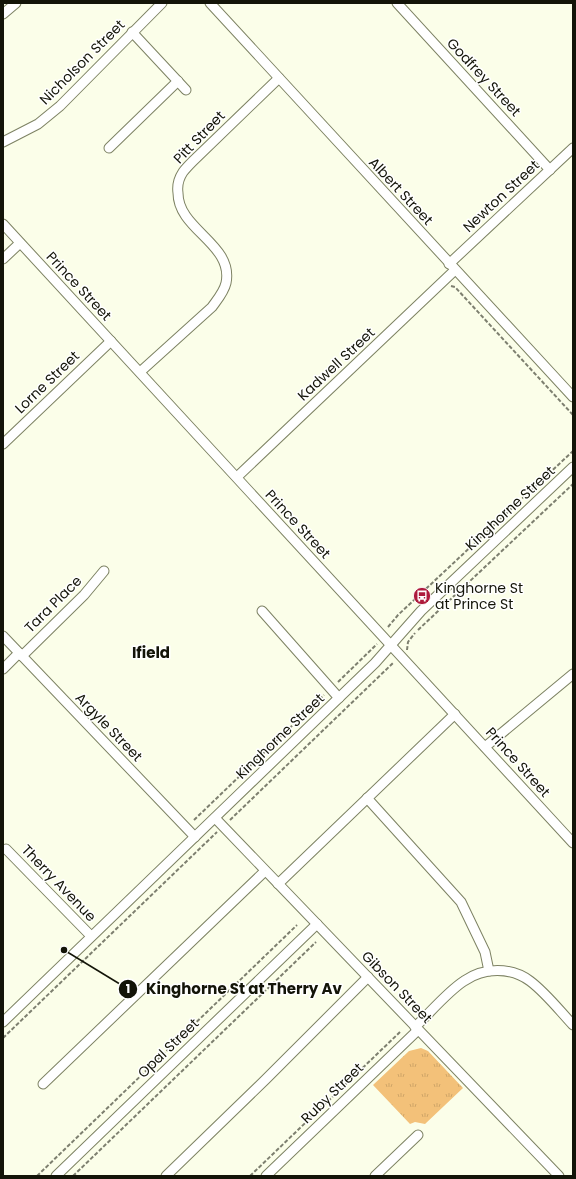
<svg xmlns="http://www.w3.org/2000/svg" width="576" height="1179" viewBox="0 0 576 1179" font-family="Poppins,sans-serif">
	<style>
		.grass { fill: url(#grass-tufts) }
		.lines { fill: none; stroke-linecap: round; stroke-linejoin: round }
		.minor-casing { stroke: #7d8263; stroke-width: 11 }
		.path { stroke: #7d7f6f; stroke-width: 2; stroke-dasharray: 4 2; stroke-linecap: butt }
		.minor { stroke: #fff; stroke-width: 9 }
		.labels { text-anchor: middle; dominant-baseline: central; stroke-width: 3; stroke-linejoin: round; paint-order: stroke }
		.street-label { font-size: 14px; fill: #131408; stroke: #fff }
		.poi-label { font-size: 14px; fill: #131408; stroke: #fff; text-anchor: start }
		.neighbourhood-label { font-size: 15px; font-weight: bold; fill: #131408; stroke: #fff }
		.leader { fill: none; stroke: #131408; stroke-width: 1.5 }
		.callout-dot { fill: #131408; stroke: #fff; stroke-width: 1.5 }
		.mark-label { font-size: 12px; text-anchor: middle; font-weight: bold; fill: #fff }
		.callout-label { font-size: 15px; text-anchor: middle; font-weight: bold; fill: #131408; stroke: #fff; stroke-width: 3; stroke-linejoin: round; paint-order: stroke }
	</style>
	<defs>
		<pattern id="grass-tufts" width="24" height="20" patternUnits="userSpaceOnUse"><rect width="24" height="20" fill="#f3c179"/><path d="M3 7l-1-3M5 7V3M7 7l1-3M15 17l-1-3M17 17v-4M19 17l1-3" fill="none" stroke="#cfa567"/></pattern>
	</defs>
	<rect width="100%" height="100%" fill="#fbfee9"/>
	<path class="grass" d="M421,1048L428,1051L463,1088L425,1124L415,1122L410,1124L373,1085L409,1051Z"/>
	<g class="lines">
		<defs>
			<g id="minor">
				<path d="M210,3L573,397"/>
				<path d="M397,3L550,170"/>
				<path d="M3,14L16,3"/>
				<path d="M132,32L186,90"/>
				<path d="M3,142L38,124L60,106L162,3"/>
				<path d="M109,148L178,81"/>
				<path d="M3,224L573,843"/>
				<path d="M3,259L20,243"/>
				<path d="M449,264L573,148"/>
				<path d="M140,372L212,307C217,300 224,292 226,283C234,244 178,230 178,193C177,186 179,178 183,172C186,168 190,164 193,161L279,78"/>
				<path d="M3,444L111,341"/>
				<path d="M237,477L455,270"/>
				<path d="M262,611L339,698"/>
				<path d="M3,636L195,837"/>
				<path d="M22,656L84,595L104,571"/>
				<path d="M3,669L19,653"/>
				<path d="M485,747L573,674"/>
				<path d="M367,798L461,902L485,952L489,971"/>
				<path d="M215,818L559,1176"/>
				<path d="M6,849L91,936"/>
				<path d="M278,884L455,714"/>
				<path d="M3,1022L375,663L421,611L573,467"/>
				<path d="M415,1027C430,1013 447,992 464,981C484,967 511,967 530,981C546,993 559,1010 573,1025"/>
				<path d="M43,1084L265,871"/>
				<path d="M56,1176L317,924"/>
				<path d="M166,1176L265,1080L368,977"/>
				<path d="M266,1176L418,1030"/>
				<path d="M375,1176L418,1135"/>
			</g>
		</defs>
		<use href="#minor" class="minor-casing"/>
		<g class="path">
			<path d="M451,286L455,287L573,415"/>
			<path d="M388,627L398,615L573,451"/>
			<path d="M418,630L573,484"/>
			<path d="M407,650L408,642L415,633"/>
			<path d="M338,682L377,644"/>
			<path d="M194,820L324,695"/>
			<path d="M230,820L393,663"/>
			<path d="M3,1038L217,832"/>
			<path d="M37,1176L297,925"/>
			<path d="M73,1176L316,942"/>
			<path d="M250,1176L400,1032"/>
		</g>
		<use href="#minor" class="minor"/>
	</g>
	<defs>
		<symbol id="bus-disc" viewBox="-11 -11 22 22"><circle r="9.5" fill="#ae1a3c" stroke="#fff"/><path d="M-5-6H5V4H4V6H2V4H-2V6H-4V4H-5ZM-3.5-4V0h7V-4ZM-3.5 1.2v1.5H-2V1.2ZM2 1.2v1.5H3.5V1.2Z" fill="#fff"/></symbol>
	</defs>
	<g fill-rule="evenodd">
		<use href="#bus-disc" x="412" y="586" width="20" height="20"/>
	</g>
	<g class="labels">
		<g class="street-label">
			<text transform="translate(82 62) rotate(-45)">Nicholson Street</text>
			<text transform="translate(484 77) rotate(47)">Godfrey Street</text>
			<text transform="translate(199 137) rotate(-46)">Pitt Street</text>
			<text transform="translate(401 191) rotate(47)">Albert Street</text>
			<text transform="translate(501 196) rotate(-43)">Newton Street</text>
			<text transform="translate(79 286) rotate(47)">Prince Street</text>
			<text transform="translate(336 364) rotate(-43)">Kadwell Street</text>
			<text transform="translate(47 382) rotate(-44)">Lorne Street</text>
			<text transform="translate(510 508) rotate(-43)">Kinghorne Street</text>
			<text transform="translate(298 524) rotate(47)">Prince Street</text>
			<text transform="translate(53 604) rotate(-45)">Tara Place</text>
			<text transform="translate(109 727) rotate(46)">Argyle Street</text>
			<text transform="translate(280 736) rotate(-44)">Kinghorne Street</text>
			<text transform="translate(518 762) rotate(48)">Prince Street</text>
			<text transform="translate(59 883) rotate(46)">Therry Avenue</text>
			<text transform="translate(397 987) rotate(46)">Gibson Street</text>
			<text transform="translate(168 1048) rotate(-44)">Opal Street</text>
			<text transform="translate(332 1093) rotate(-44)">Ruby Street</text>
		</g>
		<g class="poi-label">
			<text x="435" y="588">Kinghorne St<tspan x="435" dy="16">at Prince St</tspan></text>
		</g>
		<g class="neighbourhood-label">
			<text x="151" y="652">Ifield</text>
		</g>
	</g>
	<path class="leader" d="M64 950L128 989"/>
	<g class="callout-dot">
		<circle cx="64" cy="950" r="4"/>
		<circle cx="128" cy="989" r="10"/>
	</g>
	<g class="mark-label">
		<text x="128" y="993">1</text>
	</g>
	<g class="callout-label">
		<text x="244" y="994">Kinghorne St at Therry Av</text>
	</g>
	<rect width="576" height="1179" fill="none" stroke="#131408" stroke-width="8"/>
</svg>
